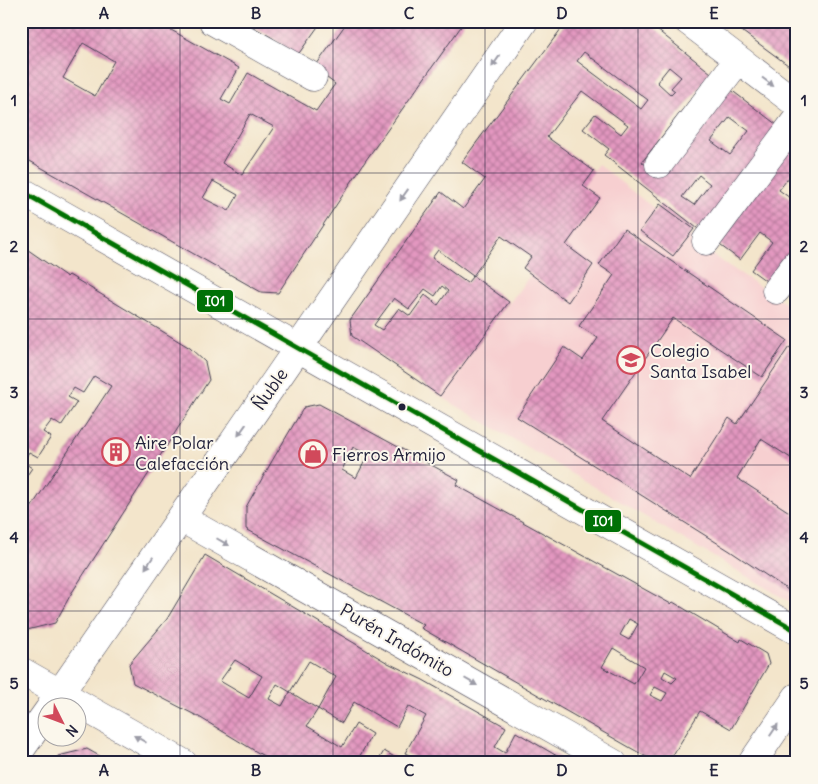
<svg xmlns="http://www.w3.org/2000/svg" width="818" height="784" viewBox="0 0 818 784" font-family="Delius,sans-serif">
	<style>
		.built { fill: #f7cfd0 }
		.building { fill: url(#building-cross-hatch); fill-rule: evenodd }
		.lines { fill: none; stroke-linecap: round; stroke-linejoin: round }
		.minor-casing { stroke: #413f51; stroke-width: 29 }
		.major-casing { stroke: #413f51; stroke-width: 29 }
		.minor { stroke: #fff; stroke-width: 28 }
		.major { stroke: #fff; stroke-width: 28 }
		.bus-1-casing { stroke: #fbf7ec; stroke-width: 9 }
		.bus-1 { stroke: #007106; stroke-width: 5 }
		.oneway { fill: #9c9ca7 }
		.grid { fill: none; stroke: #22223b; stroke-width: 1; stroke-opacity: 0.55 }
		.bus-dot { fill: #22223b; stroke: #fbf7ec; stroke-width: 2 }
		.labels { text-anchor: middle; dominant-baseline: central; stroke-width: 4; stroke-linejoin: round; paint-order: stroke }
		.poi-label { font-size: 18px; fill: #22223b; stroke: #fbf7ec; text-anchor: start }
		.street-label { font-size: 18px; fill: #22223b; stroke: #fbf7ec }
		.line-badge { stroke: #fbf7ec; stroke-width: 2 }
		.badge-label { font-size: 14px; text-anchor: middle; font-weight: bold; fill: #fff }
		.neatline { fill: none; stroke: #22223b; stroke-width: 2 }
		.grid-label { font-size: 16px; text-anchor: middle; font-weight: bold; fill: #22223b }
	</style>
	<defs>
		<pattern id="building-cross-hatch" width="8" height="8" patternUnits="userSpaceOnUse" patternTransform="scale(1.25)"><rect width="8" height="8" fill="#e397c0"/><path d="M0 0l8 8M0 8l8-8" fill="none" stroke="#b87b9d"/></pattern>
	</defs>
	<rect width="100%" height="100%" fill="#fbf7ec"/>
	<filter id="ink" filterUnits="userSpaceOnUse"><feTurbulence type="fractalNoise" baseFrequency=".02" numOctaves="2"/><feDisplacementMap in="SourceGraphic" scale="10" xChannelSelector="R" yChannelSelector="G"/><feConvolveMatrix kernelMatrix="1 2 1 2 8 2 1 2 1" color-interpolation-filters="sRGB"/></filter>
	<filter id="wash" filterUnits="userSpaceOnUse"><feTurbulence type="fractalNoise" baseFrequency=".0096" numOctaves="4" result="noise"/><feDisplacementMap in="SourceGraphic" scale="20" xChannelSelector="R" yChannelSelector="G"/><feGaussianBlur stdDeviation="1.12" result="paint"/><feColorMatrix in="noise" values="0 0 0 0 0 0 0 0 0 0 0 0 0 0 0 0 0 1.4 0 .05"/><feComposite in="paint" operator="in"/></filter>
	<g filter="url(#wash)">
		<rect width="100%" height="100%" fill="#f3e5cb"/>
		<path class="built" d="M598,164L714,256L797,311V606L440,396L531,274L523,268Z"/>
		<g id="blocks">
			<g class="building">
				<path d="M21,21H155L239,68L221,99L230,104L248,73L316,111L335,84L314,68L348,21H465L366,160L278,293L261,292L21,156ZM83,43L114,61L95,96L63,78ZM250,114L274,127L242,175L222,163ZM213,181L238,195L229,211L203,198Z"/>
				<path d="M242,21H322L297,56L271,37Z"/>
				<path d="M567,21H646L711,73L642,162L658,175L726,86L781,128L702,232L604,155L609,149L583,129L595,114L621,134L628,125L582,91L547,137L594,171L583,186L600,198L566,245L593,265L568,302L523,268L531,257L501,236L473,276L509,302L440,396L352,336L350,320L441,192L463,209L485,179L462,162ZM584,52L648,100L641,109L577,61ZM669,67L681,77L671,88L675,91L671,95L657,82ZM730,117L749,131L730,155L711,141ZM699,175L710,184L694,205L682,197ZM438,250L473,276L467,283L432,258ZM442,286L448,291L438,305L425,295L410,316L399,308L382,330L374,325L394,298L409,309L425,289L435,296Z"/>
				<path d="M728,21H797V72L792,68Z"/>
				<path d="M797,137V167L779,190L797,203V246L769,283L751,270L772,242L760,233L740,260L713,240Z"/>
				<path d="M660,204L694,229L673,256L640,231Z"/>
				<path d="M624,229L787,340L762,377L673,318L602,421L690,479L729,418L737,424L789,347L797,353V462L761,439L737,478L797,517V596L730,551L517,417L564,347L583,360L598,338L579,326L614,275L599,265Z"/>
				<path d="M21,245L67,277L69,275L190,348L205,362L209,380L71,594L55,623L27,630L21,627V523L111,386L94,376L83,393L74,388L68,397L77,402L61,426L52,420L43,432L51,437L38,457L29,452L23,462L32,468L21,484Z"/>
				<path d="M319,404L459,480L456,485L671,604L673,602L740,642L741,639L766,654L769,664L731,729L700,711L668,763H657L421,628L424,625L246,529V507L272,461L304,407ZM353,447L368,455L356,478L342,470ZM629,619L638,624L629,640L620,635ZM613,648L644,667L634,684L602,667ZM665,671L677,678L672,683L662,677ZM655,687L667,693L662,701L650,695Z"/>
				<path d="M205,555L388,663L423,680L506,727L495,747L505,753L516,732L569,763H420L421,761L405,753L426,716L408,706L397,727L354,702L342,723L318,709L336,677L309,661L290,692L318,709L307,726L342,747L356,724L372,734L356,763H275L199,717L133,683L129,664L167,619ZM235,660L262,676L249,698L220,681ZM277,684L290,692L282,706L269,699Z"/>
				<path d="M87,749L112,763H54L58,756Z"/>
				<path d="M384,751L405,763H377Z"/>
			</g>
		</g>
	</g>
	<g filter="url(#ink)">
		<use href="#blocks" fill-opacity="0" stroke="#413f51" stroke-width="1"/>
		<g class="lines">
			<defs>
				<g id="minor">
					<path d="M213,21L313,77"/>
					<path d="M688,21L797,104"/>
					<path d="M659,164L738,60"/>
					<path d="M21,191L797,631"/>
					<path d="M706,241L797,119"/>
					<path d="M776,290L797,263"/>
					<path d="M181,518L613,763"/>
					<path d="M752,763L797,697"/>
				</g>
				<g id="major">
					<path d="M21,671L183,763"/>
					<path d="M51,706L524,21"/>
					<path d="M21,749L48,711"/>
				</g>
			</defs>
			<use href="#minor" class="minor-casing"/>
			<use href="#major" class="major-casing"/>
			<use href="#minor" class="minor"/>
			<use href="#major" class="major"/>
			<defs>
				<path id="bus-1" d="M21,191L797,631"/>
			</defs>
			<use href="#bus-1" class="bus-1-casing"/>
			<use href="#bus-1" class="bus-1"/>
		</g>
		<defs><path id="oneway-solid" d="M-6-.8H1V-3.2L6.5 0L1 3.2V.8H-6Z" transform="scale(1.25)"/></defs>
		<g class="oneway">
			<use href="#oneway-solid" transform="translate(496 61) rotate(125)"/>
			<use href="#oneway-solid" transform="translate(768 82) rotate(37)"/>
			<use href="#oneway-solid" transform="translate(404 195) rotate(125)"/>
			<use href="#oneway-solid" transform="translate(242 430) rotate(125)"/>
			<use href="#oneway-solid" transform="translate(223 542) rotate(30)"/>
			<use href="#oneway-solid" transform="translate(149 563) rotate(124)"/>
			<use href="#oneway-solid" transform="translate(471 682) rotate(30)"/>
			<use href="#oneway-solid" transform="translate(774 730) rotate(-56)"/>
			<use href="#oneway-solid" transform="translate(140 739) rotate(-150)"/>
		</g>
	</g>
	<path class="grid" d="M180,21V763M333,21V763M485,21V763M638,21V763M21,173H797M21,319H797M21,465H797M21,611H797"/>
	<defs>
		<symbol id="school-ring" viewBox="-11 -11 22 22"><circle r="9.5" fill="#fbf7ec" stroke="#d1495b" stroke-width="1.5"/><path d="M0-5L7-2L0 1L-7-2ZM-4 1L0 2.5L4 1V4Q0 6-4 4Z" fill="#d1495b"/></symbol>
		<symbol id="building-ring" viewBox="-11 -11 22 22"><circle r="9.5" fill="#fbf7ec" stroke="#d1495b" stroke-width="1.5"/><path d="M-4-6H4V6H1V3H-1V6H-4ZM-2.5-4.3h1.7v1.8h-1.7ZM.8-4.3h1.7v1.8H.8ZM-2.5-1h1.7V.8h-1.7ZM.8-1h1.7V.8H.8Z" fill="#d1495b"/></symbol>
		<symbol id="shop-ring" viewBox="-11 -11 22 22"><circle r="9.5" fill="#fbf7ec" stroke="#d1495b" stroke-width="1.5"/><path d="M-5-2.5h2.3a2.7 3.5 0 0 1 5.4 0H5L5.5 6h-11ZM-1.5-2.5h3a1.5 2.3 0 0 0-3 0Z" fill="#d1495b"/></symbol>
	</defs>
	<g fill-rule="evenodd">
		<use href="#school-ring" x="615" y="344" width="32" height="32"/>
		<use href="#building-ring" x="100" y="436" width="32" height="32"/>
		<use href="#shop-ring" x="297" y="438" width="32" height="32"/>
	</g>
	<circle class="bus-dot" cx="402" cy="407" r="4.5"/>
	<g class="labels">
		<g class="poi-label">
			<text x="650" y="350">Colegio<tspan x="650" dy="21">Santa Isabel</tspan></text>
			<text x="135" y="442">Aire Polar<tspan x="135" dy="21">Calefacción</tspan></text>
			<text x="332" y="454">Fierros Armijo</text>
		</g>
		<g class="street-label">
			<text transform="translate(270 389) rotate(-55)">Ñuble</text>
			<text transform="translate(397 640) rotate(30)">Purén Indómito</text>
		</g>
	</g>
	<g class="line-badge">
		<rect x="196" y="289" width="38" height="24" rx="5" fill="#007106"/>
		<rect x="584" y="509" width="38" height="24" rx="5" fill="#007106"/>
	</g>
	<g class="badge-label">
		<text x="215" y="306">I01</text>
		<text x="603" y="526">I01</text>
	</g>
	<rect width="818" height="784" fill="none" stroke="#fbf7ec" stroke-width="55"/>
	<g transform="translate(62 722) rotate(132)"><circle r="24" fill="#fbf7ec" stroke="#a4a2a5"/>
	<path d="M0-4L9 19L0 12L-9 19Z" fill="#d1495b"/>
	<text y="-8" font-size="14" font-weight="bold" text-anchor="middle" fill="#22223b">N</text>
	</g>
	<rect x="28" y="28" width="762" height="728" class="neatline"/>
	<g class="grid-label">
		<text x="104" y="19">A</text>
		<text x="256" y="19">B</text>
		<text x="409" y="19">C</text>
		<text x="562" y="19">D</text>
		<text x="714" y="19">E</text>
		<text x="14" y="106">1</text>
		<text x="804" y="106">1</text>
		<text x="14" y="252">2</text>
		<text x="804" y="252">2</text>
		<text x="14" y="398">3</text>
		<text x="804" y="398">3</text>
		<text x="14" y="543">4</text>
		<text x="804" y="543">4</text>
		<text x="14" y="689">5</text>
		<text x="804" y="689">5</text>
		<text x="104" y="776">A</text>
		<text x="256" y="776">B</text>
		<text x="409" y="776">C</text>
		<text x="562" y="776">D</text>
		<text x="714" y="776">E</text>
	</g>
</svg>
